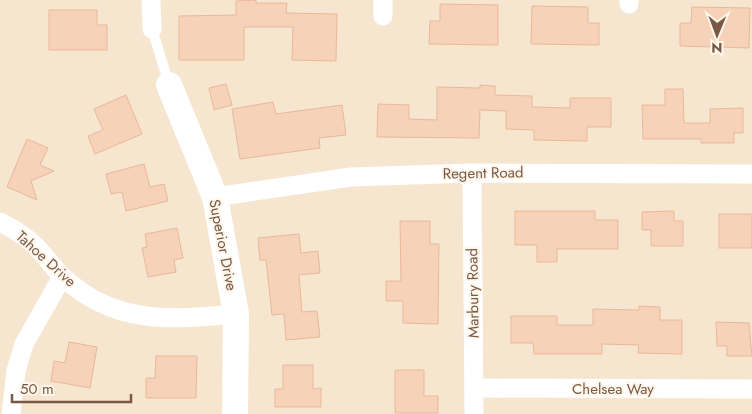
<svg xmlns="http://www.w3.org/2000/svg" width="752" height="414" viewBox="0 0 752 414" font-family="Jost,sans-serif">
	<style>
		.residential { fill: #f6e6d0 }
		.building { fill: #f6d2b8; stroke: #eab897 }
		.lines { fill: none; stroke-linecap: round; stroke-linejoin: round }
		.lane { stroke: #fff; stroke-width: 10 }
		.street { stroke: #fff; stroke-width: 19 }
		.secondary { stroke: #fff; stroke-width: 26 }
		.labels { text-anchor: middle; dominant-baseline: central; stroke-width: 4; stroke-linejoin: round; paint-order: stroke }
		.street-label { font-size: 15px; fill: #785946; stroke: #fff7eb }
	</style>
	<rect width="100%" height="100%" fill="#fef4e2"/>
	<rect class="residential" x="0" y="0" width="752" height="414"/>
	<g class="building">
		<path d="M256,0V3H287L286,13L337,14L336,61L292,60L293,27H244V60H179V16L236,15V1Z"/>
		<path d="M440,4L498,5V45L429,44L430,21H440Z"/>
		<path d="M532,6L588,7V23H599V45L531,44Z"/>
		<path d="M692,7L750,8L749,48L680,46V23H691Z"/>
		<path d="M49,10H97V25H107V50H49Z"/>
		<path d="M226,84L232,105L214,110L209,88Z"/>
		<path d="M480,85L495,86V95L532,96V107L570,108V98H611V127H587V141L534,140V130L506,129V111L480,110L479,138L377,137L378,104L409,105V119L437,120V87L480,88Z"/>
		<path d="M665,89H683L684,123H710V109L743,108V133H734V143H701V139H643L642,105H665Z"/>
		<path d="M126,95L142,134L95,154L88,136L103,130L94,109Z"/>
		<path d="M273,102L276,114L342,105L346,135L319,138L320,148L240,159L232,109Z"/>
		<path d="M27,139L48,148L40,165L54,171L31,181L37,200L7,187Z"/>
		<path d="M144,164L150,187L164,184L168,201L126,211L122,192L111,194L106,174Z"/>
		<path d="M515,211H595V220H618V249H557V262H537V245H515Z"/>
		<path d="M674,211V221H683V246H651V230H642V212Z"/>
		<rect x="719" y="214" width="33" height="34"/>
		<path d="M400,221H430V244H439L438,324L403,323V301H386V281H401Z"/>
		<path d="M177,228L183,258L174,260L176,272L148,277L142,248L147,247L145,234Z"/>
		<path d="M299,234L301,253L318,251L320,273L299,275L302,312L317,311L320,337L286,340L284,314L272,315L266,260H260L258,238Z"/>
		<path d="M639,306L660,307V320H682V354L638,353L639,345L602,344V354H534L533,343H511V316H557V325H593V309L639,310Z"/>
		<path d="M716,322L749,323L752,356H727V346H717Z"/>
		<path d="M69,342L97,347L90,388L51,381L54,361L65,363Z"/>
		<path d="M156,356H197L196,398H146V378H155Z"/>
		<path d="M283,365H313V389L321,388V407H275V389H283Z"/>
		<path d="M395,370H424V396H438V413H395Z"/>
	</g>
	<g class="lines">
		<path class="lane" d="M152,29L169,84"/>
		<g class="street">
			<path d="M151,0L152,29"/>
			<path d="M629,4V0"/>
			<path d="M383,16V0"/>
			<path d="M472,173L474,414"/>
			<path d="M215,197L351,177L472,173L752,174"/>
			<path d="M0,222C14,229 30,239 40,251C48,259 54,269 63,277C114,325 171,320 236,314"/>
			<path d="M474,388L752,389"/>
			<path d="M11,414L16,371L24,344L62,277"/>
		</g>
		<path class="secondary" d="M169,85L215,197L236,314L235,414"/>
	</g>
	<g class="labels">
		<g class="street-label">
			<text transform="translate(483 173) rotate(-1)">Regent Road</text>
			<text transform="translate(223 245) rotate(79)">Superior Drive</text>
			<text transform="translate(46 259) rotate(42)">Tahoe Drive</text>
			<text transform="translate(473 293) rotate(-91)">Marbury Road</text>
			<text x="613" y="389">Chelsea Way</text>
		</g>
	</g>
	<g transform="translate(717 35) rotate(181)" stroke="#fff7eb" stroke-width="4" paint-order="stroke">
	<path d="M0-4L9 19L0 12L-9 19Z" fill="#785946"/>
	<text y="-8" font-size="14" font-weight="bold" text-anchor="middle" fill="#785946">N</text>
	</g>
	<path d="M12 394v8h119v-8" fill="none" stroke="#785946" stroke-width="2.5"/>
	<text x="20" y="394" font-size="15" fill="#785946" stroke="#fff7eb" stroke-width="4" paint-order="stroke">50 m</text>
</svg>
